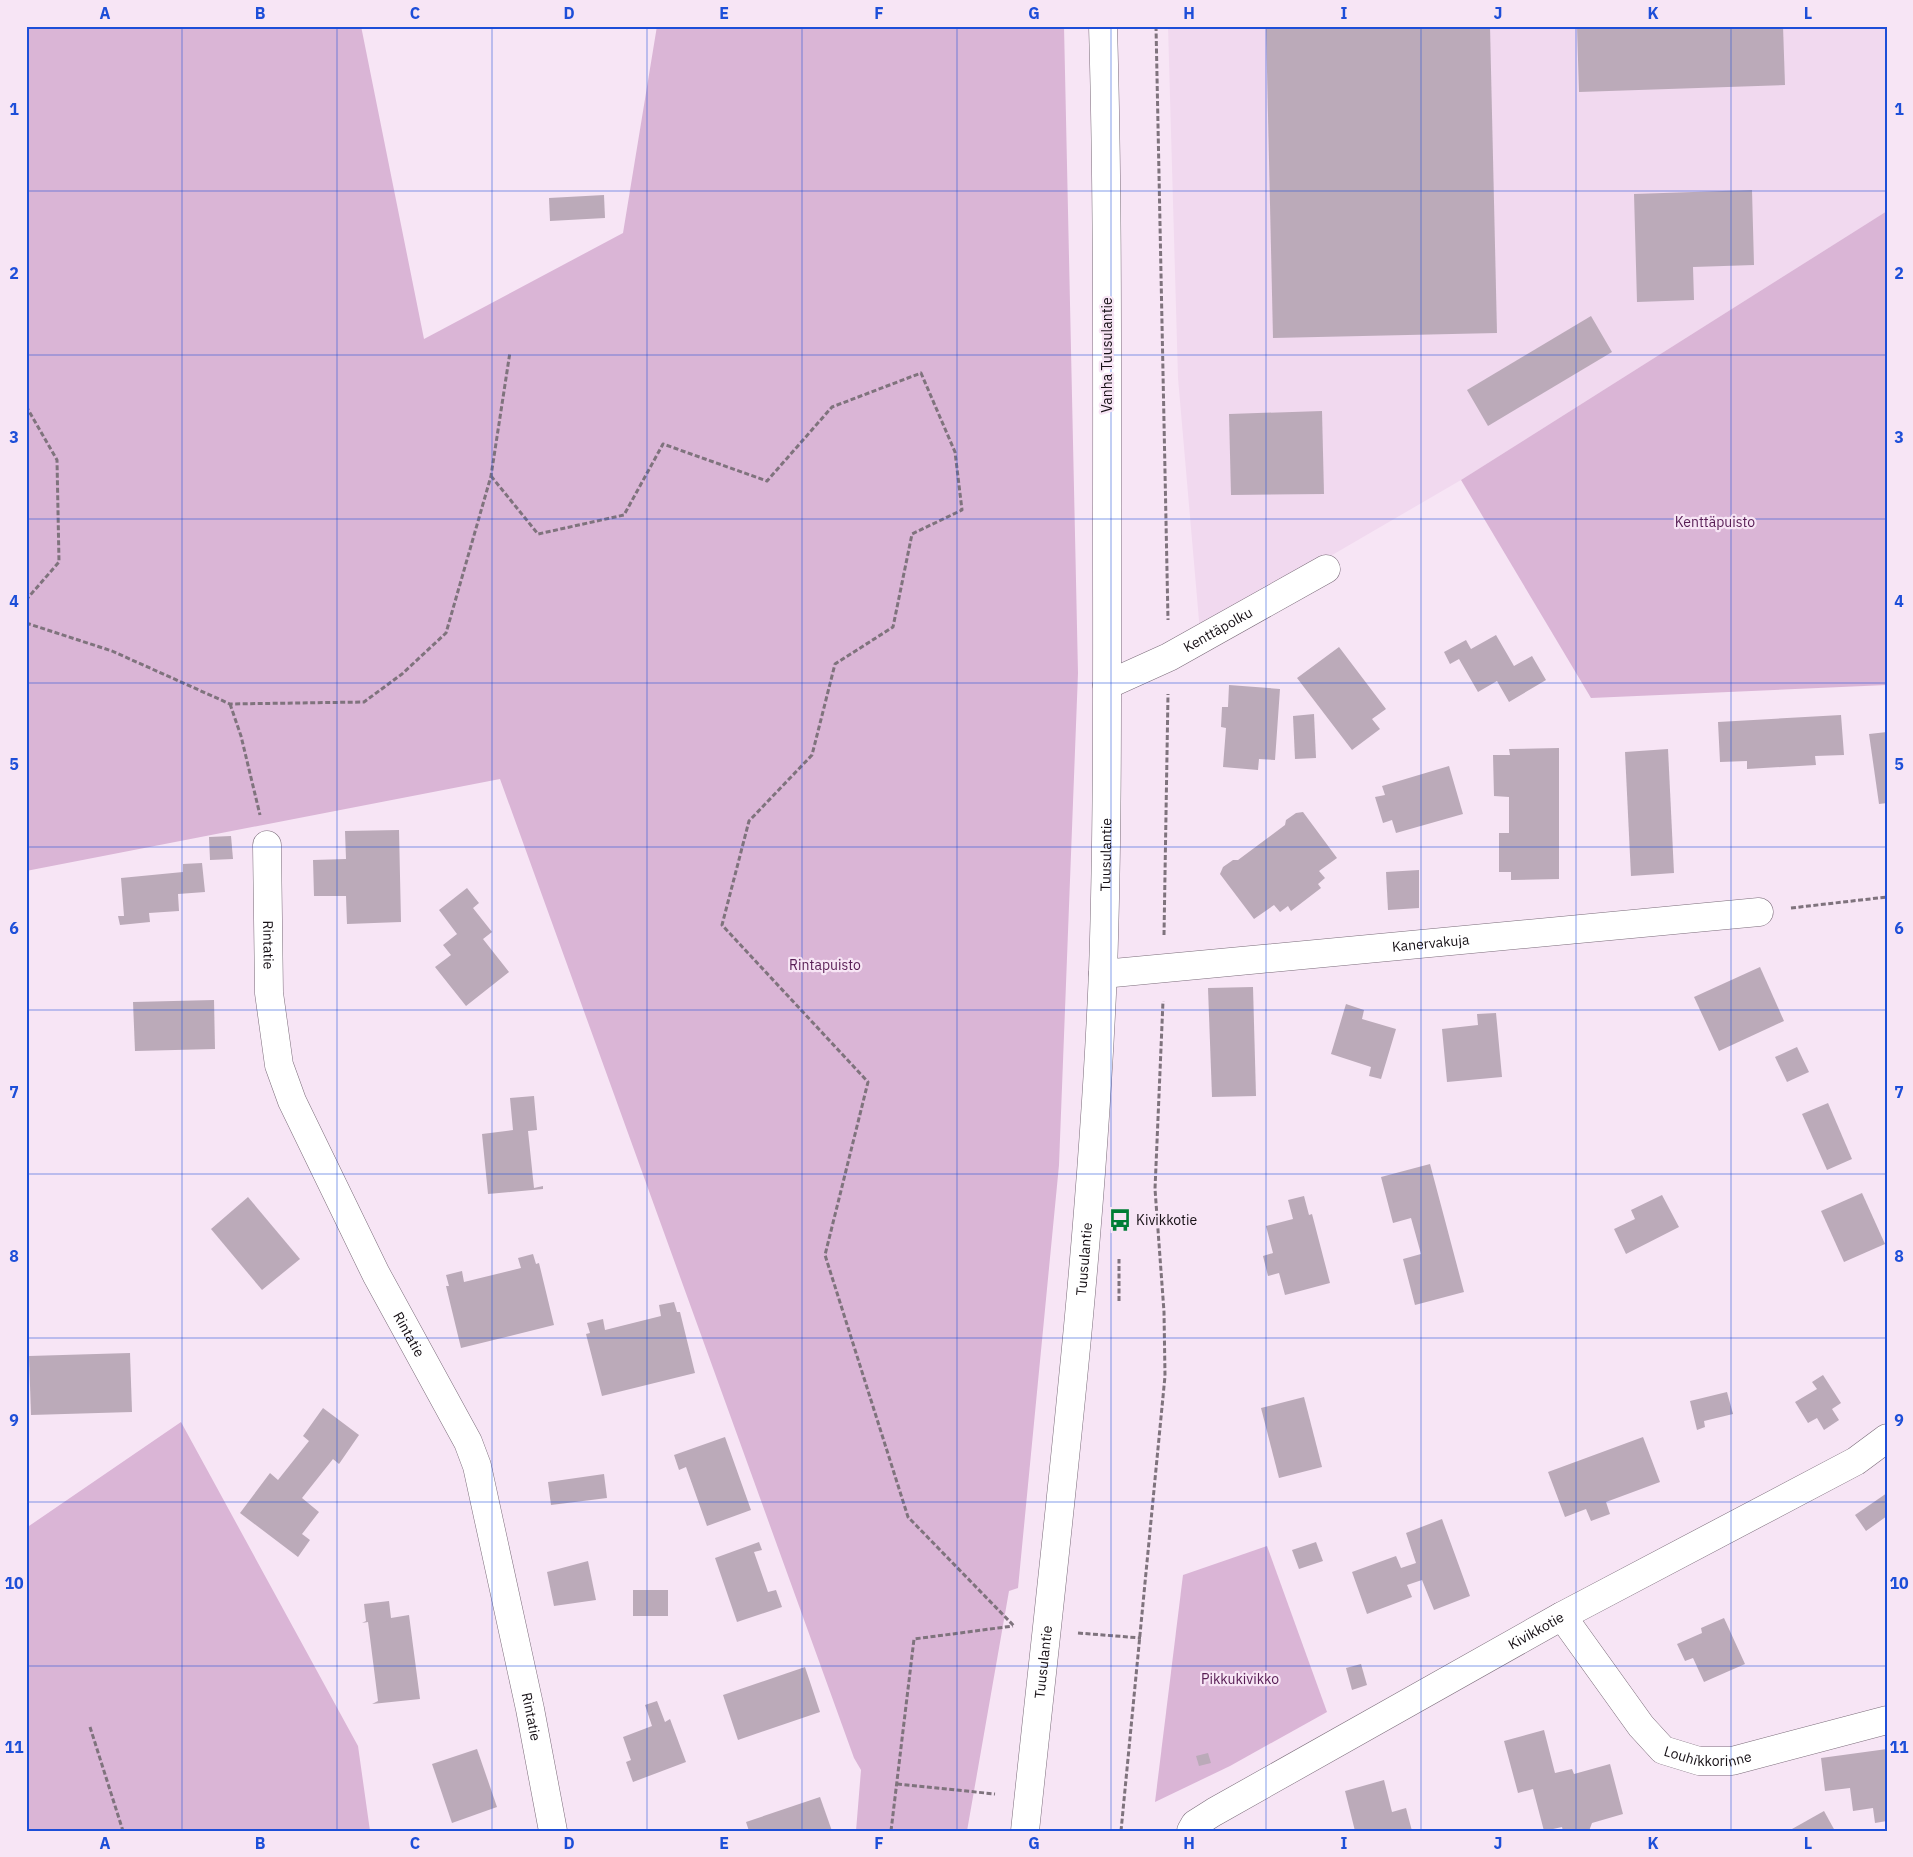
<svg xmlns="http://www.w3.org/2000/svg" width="1913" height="1857" viewBox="0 0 1913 1857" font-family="'IBM Plex Sans',sans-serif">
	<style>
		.built { fill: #f1d9ef }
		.green { fill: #dab5d6 }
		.building { fill: #bbaab9 }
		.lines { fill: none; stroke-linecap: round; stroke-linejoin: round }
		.minor-casing { stroke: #7b6c7a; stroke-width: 29 }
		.major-casing { stroke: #7b6c7a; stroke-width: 29 }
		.path { stroke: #7f737d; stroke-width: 3; stroke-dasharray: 5 2.5; stroke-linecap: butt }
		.minor { stroke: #fff; stroke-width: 28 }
		.major { stroke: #fff; stroke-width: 28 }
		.grid { fill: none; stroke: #1d4ed8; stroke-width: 1; stroke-opacity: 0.55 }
		.labels { text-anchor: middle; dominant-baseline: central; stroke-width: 4.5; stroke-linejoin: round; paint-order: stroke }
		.street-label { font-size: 14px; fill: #161015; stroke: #f7e5f5 }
		.park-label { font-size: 14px; fill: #571d54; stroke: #f7e5f5 }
		.poi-label { font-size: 14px; fill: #161015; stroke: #f7e5f5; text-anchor: start }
		.neatline { fill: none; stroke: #1d4ed8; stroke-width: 2 }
		.grid-label { font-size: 16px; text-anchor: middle; font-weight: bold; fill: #1d4ed8 }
	</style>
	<rect width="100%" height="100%" fill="#f7e5f5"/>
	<path class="built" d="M1168,26H1887V211L1461,480L1200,632L1178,378Z"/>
	<g class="green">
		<path d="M26,26H361L424,339L623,233L657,26H1064L1078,673L1059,1165L1018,1588L1009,1591L967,1831H856L861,1770L854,1758L500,779L26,871Z"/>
		<path d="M1887,211V685L1591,698L1461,480Z"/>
		<path d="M181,1422L358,1746L370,1831H26V1519L29,1526Z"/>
		<path d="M1267,1546L1327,1712L1230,1766L1155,1802L1183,1575Z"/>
	</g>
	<g class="building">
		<path d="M1266,26H1490L1497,333L1273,338Z"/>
		<path d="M1577,26H1783L1785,85L1579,92Z"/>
		<path d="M1752,190L1754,265L1693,267L1694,300L1637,302L1634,194Z"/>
		<path d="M604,195L605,218L550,221L549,198Z"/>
		<path d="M1591,316L1612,352L1488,426L1467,390Z"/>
		<path d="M1322,411L1324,494L1231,495L1229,414Z"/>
		<path d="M1496,635L1514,666L1532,656L1546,680L1509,702L1497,681L1478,692L1459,659L1450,664L1444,652L1466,640L1471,649Z"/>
		<path d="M1339,647L1386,709L1372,719L1380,729L1352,750L1297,678Z"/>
		<path d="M1229,685L1280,689L1275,760L1259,759L1258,770L1223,767L1226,728L1221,727L1222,707H1228Z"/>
		<path d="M1314,714L1316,758L1295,759L1293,716Z"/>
		<path d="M1841,715L1844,755L1815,756L1816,765L1747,769V761L1720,762L1718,722Z"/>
		<path d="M1887,732V803L1879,804L1869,734Z"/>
		<path d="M1559,748V879L1511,880V872H1499V833H1509V797L1494,796L1493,755H1510L1509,749Z"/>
		<path d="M1668,749L1674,873L1631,876L1625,752Z"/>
		<path d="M1449,766L1463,814L1396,833L1392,820L1383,823L1375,797L1385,795L1382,786Z"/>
		<path d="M1303,812L1337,858L1319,871L1325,878L1318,884L1321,888L1291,911L1288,906L1280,912L1274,905L1254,919L1220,874L1223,867L1233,860H1238L1285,825L1286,820L1296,813Z"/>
		<path d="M399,830L401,922L347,924L346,896H314L313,860L346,859L345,831Z"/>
		<path d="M231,836L233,859L210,860L209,837Z"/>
		<path d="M202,863L205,892L178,894L179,911L149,913L150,922L120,925L118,916H124L121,878L183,872V864Z"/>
		<path d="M1419,870V908L1388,910L1386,872Z"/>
		<path d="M467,888L479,903L473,908L492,932L483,939L509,972L466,1006L435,967L451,955L443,945L457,934L439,910Z"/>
		<path d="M1760,967L1784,1021L1719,1051L1694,997Z"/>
		<path d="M1253,987L1256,1096L1212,1097L1208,988Z"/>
		<path d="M214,1000L215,1049L135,1051L133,1002Z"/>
		<path d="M1346,1004L1364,1010L1362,1019L1396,1029L1381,1079L1369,1076L1371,1067L1331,1054Z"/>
		<path d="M1496,1013L1502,1077L1447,1082L1442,1029L1478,1025L1477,1014Z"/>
		<path d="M1797,1047L1809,1072L1787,1082L1775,1057Z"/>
		<path d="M534,1096L537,1130L528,1131L534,1188L543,1186V1189L488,1194L482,1134L513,1130L510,1098Z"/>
		<path d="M1828,1103L1852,1159L1827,1170L1802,1114Z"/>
		<path d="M1430,1164L1464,1292L1415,1305L1403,1259L1421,1254L1411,1218L1393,1223L1381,1177Z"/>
		<path d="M1862,1193L1885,1244L1844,1262L1821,1211Z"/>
		<path d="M1662,1195L1679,1227L1626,1254L1614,1229L1635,1219L1631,1210Z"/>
		<path d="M1304,1196L1309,1215L1312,1214L1330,1283L1285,1295L1279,1273L1268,1276L1263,1256L1273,1253L1266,1226L1293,1219L1288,1200Z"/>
		<path d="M248,1197L300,1259L262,1290L211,1229Z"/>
		<path d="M533,1254L536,1264L539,1263L554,1325L461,1348L446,1286H449L446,1275L462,1271L464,1282L521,1268L518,1258Z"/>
		<path d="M674,1302L677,1312H680L695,1373L602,1396L586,1334L590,1333L587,1323L603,1319L605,1330L661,1316L659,1305Z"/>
		<path d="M130,1353L132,1412L31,1415L29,1356Z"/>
		<path d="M1823,1375L1841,1403L1832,1409L1839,1420L1824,1430L1817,1418L1808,1423L1795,1402L1817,1389L1812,1382Z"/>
		<path d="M1727,1392L1733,1414L1704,1421L1705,1427L1697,1430L1690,1401Z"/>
		<path d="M1304,1397L1322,1467L1279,1478L1261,1408Z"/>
		<path d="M323,1408L359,1435L339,1464L333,1459L302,1498L319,1512L302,1534L310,1540L298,1557L240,1513L270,1473L278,1480L309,1441L303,1436Z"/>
		<path d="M725,1437L751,1510L707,1526L686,1467L679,1470L674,1455Z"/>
		<path d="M1643,1437L1660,1482L1606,1502L1610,1514L1591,1521L1586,1509L1565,1517L1548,1472Z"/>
		<path d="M604,1474L607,1498L551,1505L548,1482Z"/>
		<path d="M1887,1493V1516L1866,1531L1855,1515Z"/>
		<path d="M1442,1519L1470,1596L1434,1610L1422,1580L1407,1585L1412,1597L1367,1614L1352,1572L1396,1556L1401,1568L1416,1563L1406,1533Z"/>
		<path d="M759,1542L762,1550L754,1552L768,1592L776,1590L782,1607L737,1622L715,1558Z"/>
		<path d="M1316,1542L1323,1561L1299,1569L1292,1550Z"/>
		<path d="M588,1561L596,1600L554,1606L547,1572Z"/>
		<rect x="633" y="1590" width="35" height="26"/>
		<path d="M389,1601L391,1618L409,1615L420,1699L372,1704L378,1701L368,1622L362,1623L366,1621L364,1604Z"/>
		<path d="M1724,1618L1745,1664L1704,1682L1693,1658L1685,1661L1677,1644L1702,1633L1701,1628Z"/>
		<path d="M1361,1664L1367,1685L1352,1690L1346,1668Z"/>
		<path d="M805,1667L820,1712L738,1740L723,1695Z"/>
		<path d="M657,1701L665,1722L670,1719L686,1762L633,1782L626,1762L631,1760L623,1737L652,1726L645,1705Z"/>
		<path d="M1544,1730L1555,1773L1572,1769L1574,1774L1610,1764L1623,1814L1592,1823L1589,1831H1563L1562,1827L1544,1831L1533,1789L1518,1793L1504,1741Z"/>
		<path d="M477,1749L497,1807L452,1823L432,1764Z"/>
		<path d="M1887,1749V1821L1875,1823L1873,1808L1853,1811L1850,1788L1825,1791L1821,1758Z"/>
		<path d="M1208,1753L1211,1763L1199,1766L1196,1756Z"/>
		<path d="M1384,1780L1392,1812L1406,1808L1412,1831H1355L1345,1791Z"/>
		<path d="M820,1797L832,1831H749L746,1822Z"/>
		<path d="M1824,1811L1835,1831H1793L1792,1829Z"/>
	</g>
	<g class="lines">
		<defs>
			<g id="minor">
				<path id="s1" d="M1107,685L1169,657L1326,569"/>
				<path id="s2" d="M267,845L269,993L279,1065L292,1101L376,1274L468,1442L477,1466L530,1709L553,1831"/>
				<path id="s3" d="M1103,974L1759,912"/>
				<path id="s4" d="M1562,1616L1641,1726L1663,1750L1699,1761H1732L1887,1720"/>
				<path id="s5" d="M1191,1831L1195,1824L1214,1812L1562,1616L1856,1461L1887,1438"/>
			</g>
			<g id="major">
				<path id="s6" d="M1025,1831C1055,1545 1091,1259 1103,971C1108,826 1107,680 1107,535C1107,365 1108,196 1103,26"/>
			</g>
		</defs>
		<use href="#minor" class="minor-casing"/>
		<use href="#major" class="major-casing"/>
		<g class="path">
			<path d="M1156,26L1168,620"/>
			<path d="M26,406L57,460L59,562L26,600"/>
			<path d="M491,476L538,534L624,515L663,444L767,481L832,407L921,373L955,452L962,510L912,534L893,627L835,664L812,755L749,821L722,925L868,1082L825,1255L908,1517L1014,1626"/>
			<path d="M26,623L112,651L230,704L364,702L402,674L446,633L491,476L510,352"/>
			<path d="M230,704L241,736L260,815"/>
			<path d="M1791,908L1887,897"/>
			<path d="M1164,935L1168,694"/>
			<path d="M1119,1301V1259"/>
			<path d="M1078,1633L1141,1638"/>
			<path d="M90,1727L123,1831"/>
			<path d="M897,1784L995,1794"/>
			<path d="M891,1831L914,1639L1013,1626"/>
			<path d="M1121,1831L1165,1376L1164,1312L1155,1189L1163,1001"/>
		</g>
		<use href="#minor" class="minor"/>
		<use href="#major" class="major"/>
	</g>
	<path class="grid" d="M182,26V1831M337,26V1831M492,26V1831M647,26V1831M802,26V1831M957,26V1831M1111,26V1831M1266,26V1831M1421,26V1831M1576,26V1831M1731,26V1831M26,191H1887M26,355H1887M26,519H1887M26,683H1887M26,847H1887M26,1010H1887M26,1174H1887M26,1338H1887M26,1502H1887M26,1666H1887"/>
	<defs>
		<symbol id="bus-bare" viewBox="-9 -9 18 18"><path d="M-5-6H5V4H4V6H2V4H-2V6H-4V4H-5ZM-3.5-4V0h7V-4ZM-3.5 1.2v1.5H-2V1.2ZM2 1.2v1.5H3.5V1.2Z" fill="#007d35" stroke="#f7e5f5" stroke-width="2.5" paint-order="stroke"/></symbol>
	</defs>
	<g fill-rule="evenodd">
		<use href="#bus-bare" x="1104" y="1204" width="32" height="32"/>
	</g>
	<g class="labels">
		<g class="street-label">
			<text transform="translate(1107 355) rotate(-90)">Vanha Tuusulantie</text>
			<text stroke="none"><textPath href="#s1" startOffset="124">Kenttäpolku</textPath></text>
			<text stroke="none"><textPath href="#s6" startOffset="980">Tuusulantie</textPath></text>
			<text stroke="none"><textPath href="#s3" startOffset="329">Kanervakuja</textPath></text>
			<text stroke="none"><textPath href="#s2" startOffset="100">Rintatie</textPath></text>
			<text stroke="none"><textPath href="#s6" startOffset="575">Tuusulantie</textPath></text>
			<text stroke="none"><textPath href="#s2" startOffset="520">Rintatie</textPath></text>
			<text stroke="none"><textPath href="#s5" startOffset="400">Kivikkotie</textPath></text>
			<text stroke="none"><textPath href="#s6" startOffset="170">Tuusulantie</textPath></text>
			<text stroke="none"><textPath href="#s2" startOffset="925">Rintatie</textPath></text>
			<text stroke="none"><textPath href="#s4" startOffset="214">Louhikkorinne</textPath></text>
		</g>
		<g class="park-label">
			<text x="1715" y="522">Kenttäpuisto</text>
			<text x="825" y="965">Rintapuisto</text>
			<text x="1240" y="1679">Pikkukivikko</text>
		</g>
		<g class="poi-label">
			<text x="1136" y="1220">Kivikkotie</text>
		</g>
	</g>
	<rect width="1913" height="1857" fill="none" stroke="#f7e5f5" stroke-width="55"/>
	<rect x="28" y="28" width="1858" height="1802" class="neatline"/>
	<g class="grid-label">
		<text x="105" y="19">A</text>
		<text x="260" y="19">B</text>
		<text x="415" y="19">C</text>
		<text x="569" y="19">D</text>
		<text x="724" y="19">E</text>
		<text x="879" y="19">F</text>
		<text x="1034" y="19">G</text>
		<text x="1189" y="19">H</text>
		<text x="1344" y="19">I</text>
		<text x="1498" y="19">J</text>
		<text x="1653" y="19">K</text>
		<text x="1808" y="19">L</text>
		<text x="14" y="115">1</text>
		<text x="1899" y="115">1</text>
		<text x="14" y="279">2</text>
		<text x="1899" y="279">2</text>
		<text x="14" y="443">3</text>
		<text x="1899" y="443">3</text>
		<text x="14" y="607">4</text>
		<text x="1899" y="607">4</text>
		<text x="14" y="770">5</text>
		<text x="1899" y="770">5</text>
		<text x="14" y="934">6</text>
		<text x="1899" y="934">6</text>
		<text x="14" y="1098">7</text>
		<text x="1899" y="1098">7</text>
		<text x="14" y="1262">8</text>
		<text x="1899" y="1262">8</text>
		<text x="14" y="1426">9</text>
		<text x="1899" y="1426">9</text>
		<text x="14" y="1589">10</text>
		<text x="1899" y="1589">10</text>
		<text x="14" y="1753">11</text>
		<text x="1899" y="1753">11</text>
		<text x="105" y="1849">A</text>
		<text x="260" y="1849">B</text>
		<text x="415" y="1849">C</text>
		<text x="569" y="1849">D</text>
		<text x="724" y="1849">E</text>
		<text x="879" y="1849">F</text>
		<text x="1034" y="1849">G</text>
		<text x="1189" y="1849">H</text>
		<text x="1344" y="1849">I</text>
		<text x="1498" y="1849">J</text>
		<text x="1653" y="1849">K</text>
		<text x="1808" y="1849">L</text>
	</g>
</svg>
